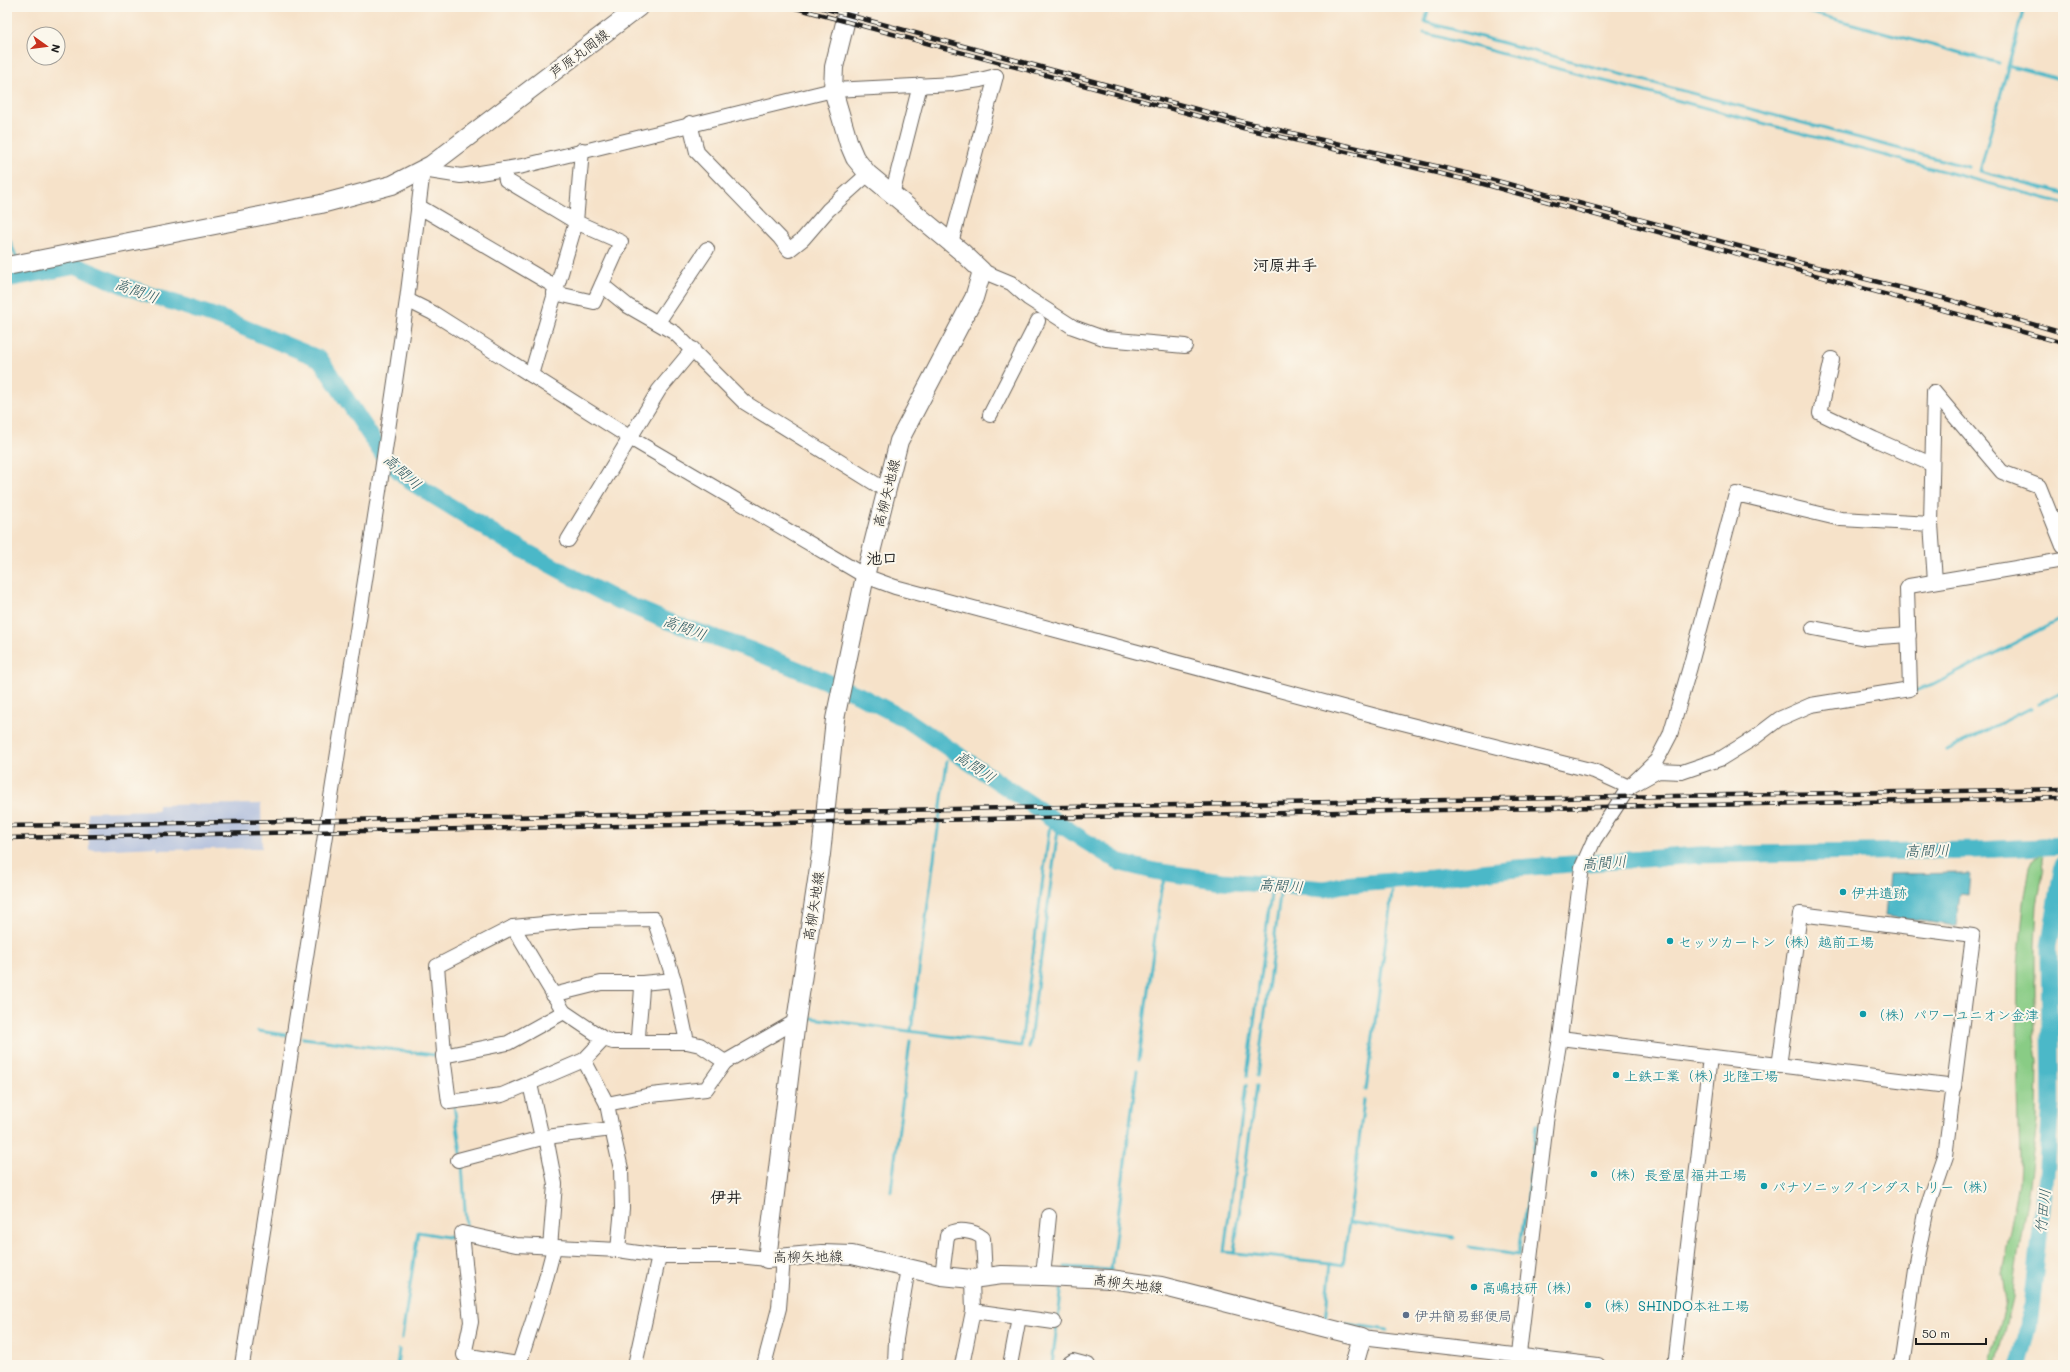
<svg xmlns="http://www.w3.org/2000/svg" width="2070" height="1372" viewBox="0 0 2070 1372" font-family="Mali,'Klee One',sans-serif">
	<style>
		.railway { fill: #b9c5de }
		.grass { fill: #89cc85; stroke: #527450 }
		.water { fill: #4cb8c8; stroke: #346a72 }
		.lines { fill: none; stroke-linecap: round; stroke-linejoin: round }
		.stream { stroke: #4cb8c8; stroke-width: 3 }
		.river { stroke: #4cb8c8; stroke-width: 17 }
		.minor-casing { stroke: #686159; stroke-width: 16 }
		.major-casing { stroke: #686159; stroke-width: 20 }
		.minor { stroke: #fff; stroke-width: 14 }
		.major { stroke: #fff; stroke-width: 18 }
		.rail-casing { stroke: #1c1c1c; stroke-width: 4.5 }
		.rail { stroke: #fbf7ec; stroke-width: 3; stroke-dasharray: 9; stroke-linecap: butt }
		.culture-dot { fill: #0f9aa8; stroke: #fbf7ec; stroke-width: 1.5 }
		.service-dot { fill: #5c6f8a; stroke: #fbf7ec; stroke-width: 1.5 }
		.labels { text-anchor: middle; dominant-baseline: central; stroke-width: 4; stroke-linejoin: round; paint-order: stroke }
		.street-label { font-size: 14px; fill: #1c1c1c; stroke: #fbf7ec }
		.culture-label { font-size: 14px; fill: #0d838f; stroke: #fbf7ec; text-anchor: start }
		.service-label { font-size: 14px; fill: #4e5e75; stroke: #fbf7ec; text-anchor: start }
		.water-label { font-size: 15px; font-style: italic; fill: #2f5a61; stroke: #fbf7ec }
		.quarter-label { font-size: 16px; font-weight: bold; fill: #1c1c1c; stroke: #fbf7ec }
	</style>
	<rect width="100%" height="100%" fill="#fbf7ec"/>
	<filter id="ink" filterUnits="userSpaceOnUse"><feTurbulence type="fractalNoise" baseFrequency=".025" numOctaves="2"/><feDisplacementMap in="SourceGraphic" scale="8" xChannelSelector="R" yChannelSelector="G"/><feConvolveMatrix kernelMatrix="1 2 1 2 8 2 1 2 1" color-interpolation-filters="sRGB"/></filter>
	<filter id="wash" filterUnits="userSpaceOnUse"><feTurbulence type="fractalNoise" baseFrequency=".012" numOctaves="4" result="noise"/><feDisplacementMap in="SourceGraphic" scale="16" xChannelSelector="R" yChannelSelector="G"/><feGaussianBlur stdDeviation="0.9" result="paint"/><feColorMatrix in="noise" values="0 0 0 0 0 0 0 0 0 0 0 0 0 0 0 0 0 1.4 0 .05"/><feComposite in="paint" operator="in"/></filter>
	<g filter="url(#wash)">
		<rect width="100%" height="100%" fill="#f6e2c9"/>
		<path class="railway" d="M261,804L262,848L158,850L157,847L89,850L88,812L158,810V805Z"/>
		<path class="grass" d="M2042,854L2044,868L2037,905L2035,946V1037L2038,1061L2037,1122L2027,1200L2014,1279L2013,1298L1997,1365H1990L2006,1302L2002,1274L2019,1182L2020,1160L2017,1054L2018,965L2024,903L2030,866L2034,858Z"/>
		<path class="water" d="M1970,873L1968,895L1960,894L1956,926L1885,916L1889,874Z"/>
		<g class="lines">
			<g class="stream">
				<path d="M1429,7L1425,22L1968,167"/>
				<path d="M1789,7L1999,63"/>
				<path d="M2024,7L1980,171L2063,193"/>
				<path d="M1424,33L2063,203"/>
				<path d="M2011,66L2063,80"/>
				<path d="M7,241H10L17,259"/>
				<path d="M1914,691L1933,685L2063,618"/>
				<path d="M2039,704L2063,692"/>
				<path d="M1947,750L2031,708"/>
				<path d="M804,1017L1021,1046L1050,824"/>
				<path d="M258,1031L286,1035"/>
				<path d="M911,1031L947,761"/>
				<path d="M303,1038L434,1055"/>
				<path d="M1029,1048L1058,829"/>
				<path d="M1139,1060L1161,889L1167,873"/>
				<path d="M1247,1076L1271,894"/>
				<path d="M1257,1076L1280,895"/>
				<path d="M1256,1086L1234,1253L1331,1263"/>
				<path d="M1366,1090L1392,892"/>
				<path d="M1364,1100L1349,1222L1454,1238"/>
				<path d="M454,1106L461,1153"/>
				<path d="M462,1164L466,1225"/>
				<path d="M891,1191L910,1041"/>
				<path d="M1468,1247L1519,1254L1537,1125"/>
				<path d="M1234,1253L1224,1252L1246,1085"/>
				<path d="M1065,1267L1111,1270L1137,1070"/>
				<path d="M1058,1319L1062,1284"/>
				<path d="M1325,1321L1331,1263L1343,1265L1349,1222"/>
				<path d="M1347,1324L1388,1330"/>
				<path d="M402,1338L418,1232L453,1238"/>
				<path d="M397,1365L399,1350"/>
				<path d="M1052,1365L1057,1325"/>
			</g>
			<g class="river">
				<path d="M7,279L77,266L127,287L223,319L320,359L385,458L411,482L510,543L612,598L667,621L751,650L859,695L910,722L1085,841L1121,863L1154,871L1222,881L1325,889L1342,885L1432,878L1516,868L1700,855L1977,850L2063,846"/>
				<path d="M2019,1365L2029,1327L2047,1166L2051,1102L2049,948L2063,864"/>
			</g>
		</g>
	</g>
	<g filter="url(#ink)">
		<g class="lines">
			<defs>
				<g id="minor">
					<path d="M690,123L697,152L780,238L789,250L803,239L828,210L868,174"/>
					<path d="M504,169L506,180L576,222L531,375"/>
					<path d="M892,195L920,85"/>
					<path d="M418,206L556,287"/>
					<path d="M951,243L996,76"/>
					<path d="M982,271L1011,283L1028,298L1073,327L1106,339L1185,346"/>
					<path d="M602,285L628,306L675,333L744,402L887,491"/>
					<path d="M554,293L594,302L621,242L576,222L582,150"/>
					<path d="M407,300L433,313L637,442L865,576L895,587L1395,721L1594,771L1629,787L1658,771L1682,772L1720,759L1754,738L1779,719L1811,705L1910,689L1907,589L1909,586L2063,560"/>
					<path d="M658,322L707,249"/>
					<path d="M1832,359L1820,413L1874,439L1931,464"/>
					<path d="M1934,392L2002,472L2039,486L2063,546"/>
					<path d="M1934,392L1931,524L1935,581"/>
					<path d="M990,415L1038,321"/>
					<path d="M568,540L659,390L693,349"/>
					<path d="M1813,628L1865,638L1909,635"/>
					<path d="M513,927L564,1012L604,1039L613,1042H687L700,1045L725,1062L796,1021"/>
					<path d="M553,995L601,983H642L674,980"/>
					<path d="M1560,1038L1955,1087"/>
					<path d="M604,1039L584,1060L502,1095L449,1102L443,1056L444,1052L437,966L513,927L584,920L654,919L674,980L687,1042"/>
					<path d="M638,1042C638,1022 642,1003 642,983"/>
					<path d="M443,1056L508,1043L564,1012"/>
					<path d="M1779,1066L1800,914L1973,936L1945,1156L1927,1208L1916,1263L1901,1365"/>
					<path d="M530,1084L542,1138"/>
					<path d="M607,1104L651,1095L706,1089L725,1062"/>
					<path d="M612,1129L621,1169L622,1208L618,1250"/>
					<path d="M546,1137L555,1184L550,1248"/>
					<path d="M458,1160L546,1137L612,1129L607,1104L584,1060"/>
					<path d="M942,1276L947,1236C956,1227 974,1231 983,1238L985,1277"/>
					<path d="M1043,1276L1049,1216"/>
					<path d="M973,1311L1054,1322"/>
					<path d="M1362,1337L1598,1365"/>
					<path d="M1519,1354L1546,1122L1560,1038L1582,867L1594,840L1629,787L1657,760L1670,735L1690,667L1736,494L1841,519L1931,524"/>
					<path d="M519,1364L544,1286L554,1248"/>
					<path d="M242,1365L379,491L407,300L423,170L461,176L523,166L833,90L954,84L980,80L996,76"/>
					<path d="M524,1365L464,1355L471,1322L462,1233L516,1245L618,1250L659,1256H739L767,1259"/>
					<path d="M635,1365L659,1256"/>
					<path d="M764,1365L779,1308L783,1258"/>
					<path d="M895,1365L896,1339L908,1268"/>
					<path d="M962,1365L973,1311L972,1279"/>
					<path d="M1010,1365L1019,1317"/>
					<path d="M1067,1365L1073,1361L1088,1365"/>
					<path d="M1674,1365L1710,1057"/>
				</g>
				<g id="major">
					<path d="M849,7L834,67L833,90L849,144L855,158L868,174L963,253L982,271L974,298L899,441L865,576L835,719L821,854L796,1021L767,1259L822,1254L852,1255L942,1276L972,1279L1002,1275L1043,1276L1110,1279L1161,1286L1362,1337L1354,1365"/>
					<path d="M7,266L321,204L392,185L431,165L639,7"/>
				</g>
			</defs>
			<use href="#minor" class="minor-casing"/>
			<use href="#major" class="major-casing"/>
			<use href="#minor" class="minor"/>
			<use href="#major" class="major"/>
			<defs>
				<g id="rail">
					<path d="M792,7L1243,128L1476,182L2063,343"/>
					<path d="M819,7L1244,122L1479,176L1801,263L1943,298L2063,333"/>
					<path d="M7,826L2063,789"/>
					<path d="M7,838L2063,798"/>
				</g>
			</defs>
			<use href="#rail" class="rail-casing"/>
			<use href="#rail" class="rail"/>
		</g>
	</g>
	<g class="culture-dot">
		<circle cx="1843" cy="892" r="4"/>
		<circle cx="1670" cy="941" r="4"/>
		<circle cx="1863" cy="1014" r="4"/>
		<circle cx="1616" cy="1075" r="4"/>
		<circle cx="1594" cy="1174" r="4"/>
		<circle cx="1764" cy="1186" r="4"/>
		<circle cx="1474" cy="1287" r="4"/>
		<circle cx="1588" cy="1305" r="4"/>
	</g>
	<circle class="service-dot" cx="1406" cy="1315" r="4"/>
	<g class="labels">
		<g class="street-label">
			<text transform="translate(579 53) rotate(-37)">芦原丸岡線</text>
			<text transform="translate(886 493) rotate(-76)">高柳矢地線</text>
			<text transform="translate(813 906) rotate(-81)">高柳矢地線</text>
			<text transform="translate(808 1256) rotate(-1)">高柳矢地線</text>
			<text transform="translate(1128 1283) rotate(7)">高柳矢地線</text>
		</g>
		<g class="culture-label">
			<text x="1851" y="892">伊井遺跡</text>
			<text x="1678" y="941">セッツカートン（株）越前工場</text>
			<text x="1871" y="1014">（株）パワーユニオン金津</text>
			<text x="1624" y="1075">上鉄工業（株）北陸工場</text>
			<text x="1602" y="1174">（株）長登屋 福井工場</text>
			<text x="1772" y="1186">パナソニックインダストリー（株）</text>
			<text x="1482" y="1287">高嶋技研（株）</text>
			<text x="1596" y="1305">（株）SHINDO本社工場</text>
		</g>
		<g class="service-label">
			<text x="1414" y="1315">伊井簡易郵便局</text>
		</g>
		<g class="water-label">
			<text transform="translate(137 290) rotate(20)">高間川</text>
			<text transform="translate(403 471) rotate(42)">高間川</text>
			<text transform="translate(685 627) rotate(20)">高間川</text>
			<text transform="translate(976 766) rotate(34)">高間川</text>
			<text transform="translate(1927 850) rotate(-1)">高間川</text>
			<text transform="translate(1604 862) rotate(-4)">高間川</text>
			<text transform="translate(1281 885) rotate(4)">高間川</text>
			<text transform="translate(2042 1211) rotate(-84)">竹田川</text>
		</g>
		<g class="quarter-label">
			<text x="1285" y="264">河原井手</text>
			<text x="882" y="557">池口</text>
			<text x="726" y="1196">伊井</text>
		</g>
	</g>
	<rect width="2070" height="1372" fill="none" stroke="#fbf7ec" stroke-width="24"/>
	<g transform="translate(46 46) rotate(104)"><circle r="19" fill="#fbf7ec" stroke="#a29f99"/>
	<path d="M0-3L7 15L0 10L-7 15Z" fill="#c8321e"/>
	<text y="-6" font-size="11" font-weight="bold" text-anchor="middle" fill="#1c1c1c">N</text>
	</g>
	<path d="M1916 1338v6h70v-6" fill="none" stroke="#1c1c1c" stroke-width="2"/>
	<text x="1922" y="1338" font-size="12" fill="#1c1c1c" stroke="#fbf7ec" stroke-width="3" paint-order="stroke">50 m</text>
</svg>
